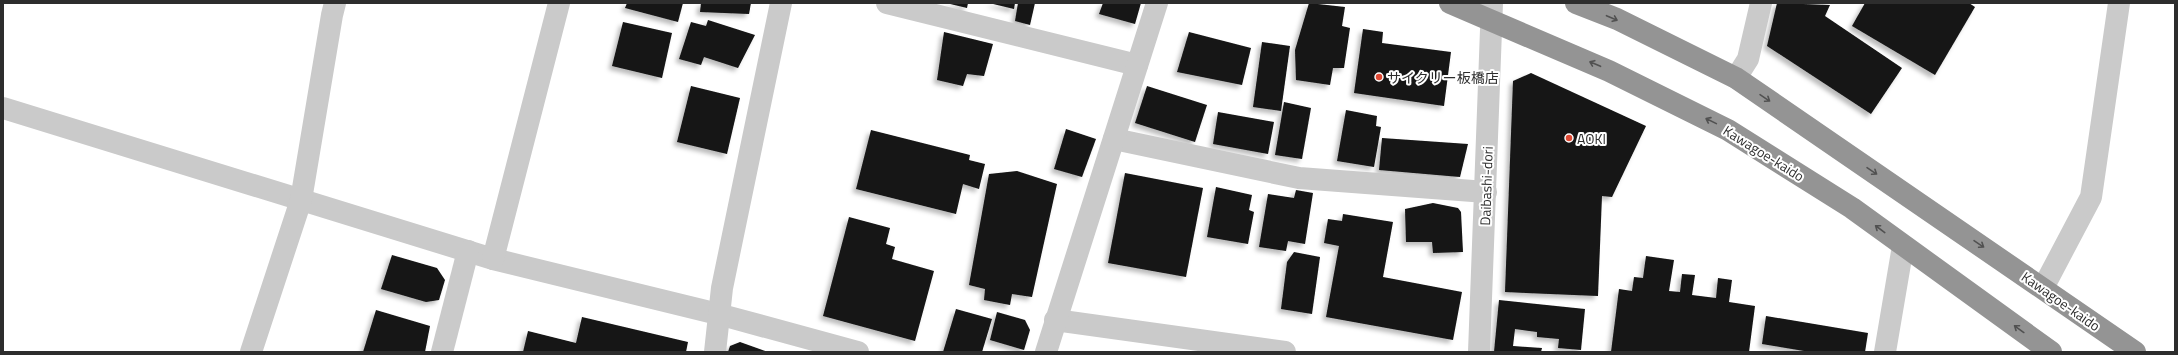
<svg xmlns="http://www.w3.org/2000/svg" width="2178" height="355" viewBox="0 0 2178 355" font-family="'Titillium Web','Noto Sans JP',sans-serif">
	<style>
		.building { fill: #141414; filter: url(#shadow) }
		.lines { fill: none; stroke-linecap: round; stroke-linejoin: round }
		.street { stroke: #cacaca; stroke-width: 22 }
		.highway { stroke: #949494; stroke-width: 22 }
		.oneway { stroke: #515151 }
		.poi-dot { fill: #df4934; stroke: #fff; stroke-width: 1.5 }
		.labels { text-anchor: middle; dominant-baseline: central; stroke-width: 4; stroke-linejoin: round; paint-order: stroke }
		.poi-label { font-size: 14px; fill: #2d2d2d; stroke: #fff; text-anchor: start }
		.street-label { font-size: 14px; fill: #2d2d2d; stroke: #fff }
	</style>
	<defs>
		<filter id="shadow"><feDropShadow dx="-3.5" dy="3.5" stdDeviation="2" flood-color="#0004"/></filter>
	</defs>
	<rect width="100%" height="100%" fill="#fff"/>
	<g class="building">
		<path d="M627,3H683L678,22L625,8Z"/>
		<path d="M701,3H751L749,14L700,12Z"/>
		<path d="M946,3H968L967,8Z"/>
		<path d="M989,3H1015L1014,9Z"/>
		<path d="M1018,3H1035L1030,25L1015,21Z"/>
		<path d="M1103,3H1141L1135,24L1099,14Z"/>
		<path d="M1309,3L1345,7L1342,26L1350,28L1344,68H1333L1330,85L1296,80L1295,50Z"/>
		<path d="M1777,3L1830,5L1825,16L1902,68L1871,114L1767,46Z"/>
		<path d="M1865,3H1969L1975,7L1935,75L1852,26Z"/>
		<path d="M708,20L755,35L738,68L704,57L701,65L679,59L691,22L706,26Z"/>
		<path d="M623,22L672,33L662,78L612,66Z"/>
		<path d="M1363,29L1383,32L1382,43L1451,52L1444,106L1354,93Z"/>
		<path d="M944,32L993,44L984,76L967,74L963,86L937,80Z"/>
		<path d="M1189,32L1251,48L1242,85L1177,72Z"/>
		<path d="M1262,42L1290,46L1281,111L1253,107Z"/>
		<path d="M1531,73L1646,126L1612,197L1602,196L1598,296L1505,292L1513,81Z"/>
		<path d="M691,86L740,98L727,154L677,142Z"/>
		<path d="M1147,86L1207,105L1195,142L1135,123Z"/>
		<path d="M1284,102L1311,108L1302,159L1275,155Z"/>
		<path d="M1346,110L1377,116L1376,126L1381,127L1374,167L1337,161Z"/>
		<path d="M1218,112L1274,122L1268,154L1213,144Z"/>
		<path d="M1066,129L1096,139L1082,177L1054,169Z"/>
		<path d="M871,130L970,155L969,160L985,164L979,189L963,184L956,214L856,189Z"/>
		<path d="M1382,138L1468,144L1460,177L1379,170Z"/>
		<path d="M1017,171L1057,184L1032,297L1012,294L1010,305L984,300L985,289L969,285L989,174Z"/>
		<path d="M1125,173L1203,188L1186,277L1108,263Z"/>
		<path d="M1216,187L1252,195L1249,210L1254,212L1248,244L1207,237Z"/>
		<path d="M1296,190L1313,193L1305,244L1288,241L1286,251L1259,247L1268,194L1294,198Z"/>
		<path d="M1433,203L1458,208L1461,212L1463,252L1433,253L1432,242H1406L1405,209Z"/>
		<path d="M1343,214L1393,222L1383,277L1462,292L1453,340L1326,317L1339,246L1324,243L1328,219L1342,221Z"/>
		<path d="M849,217L890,228L886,244L895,247L892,259L934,271L915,341L823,316Z"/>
		<path d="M1294,252L1320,257L1312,314L1281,309L1287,262Z"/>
		<path d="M392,255L437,268L445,280L439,300L426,302L381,289Z"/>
		<path d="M1646,256L1674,260L1669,291L1680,292L1682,274L1695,275L1692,295L1716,298L1718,278L1732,280L1729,302L1755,306L1749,352H1611L1619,289L1632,291L1634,277L1643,278Z"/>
		<path d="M1499,300L1585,309L1581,350L1558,348L1559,339L1537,337V332L1515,329L1513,346L1542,348L1541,352H1494Z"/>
		<path d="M956,309L992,319L982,352H943Z"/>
		<path d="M376,310L430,326L425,352H363Z"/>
		<path d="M997,312L1025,320L1030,330L1024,350L990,340Z"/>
		<path d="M1766,316L1868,333L1865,352H1810L1762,344Z"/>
		<path d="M582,317L688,342L686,352H523L528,331L576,343Z"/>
		<path d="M740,342L768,352H728L730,346Z"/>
	</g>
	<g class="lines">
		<g class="street">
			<path d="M887,3L1137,65"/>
			<path d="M1736,78L1748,59L1761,3"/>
			<path d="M3,108L493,259L718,314L858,352"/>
			<path d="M1114,139L1299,178L1486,192"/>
			<path d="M493,259L559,3"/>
			<path d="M2043,288L2091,197L2119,3"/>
			<path d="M1055,320L1285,352"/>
			<path d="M251,352L301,200L332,15L335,3"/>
			<path d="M442,352L468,251"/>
			<path d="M715,352L722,288L781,3"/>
			<path d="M1046,352L1157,3"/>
			<path d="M1479,352L1492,3"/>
			<path d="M1885,352L1903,246"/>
		</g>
		<g class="highway">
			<path d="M1450,3L1609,71L1728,130L1852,208L2051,352"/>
			<path d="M1576,3L1617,19L1736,78L2135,352"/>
		</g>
	</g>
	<defs><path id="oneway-shaft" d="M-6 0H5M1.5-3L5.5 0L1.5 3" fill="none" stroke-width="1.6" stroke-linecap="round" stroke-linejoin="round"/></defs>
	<g class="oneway">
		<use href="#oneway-shaft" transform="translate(1612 18) rotate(23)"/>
		<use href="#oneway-shaft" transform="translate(1595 64) rotate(-157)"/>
		<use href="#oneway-shaft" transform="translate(1765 98) rotate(34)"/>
		<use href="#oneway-shaft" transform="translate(1711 121) rotate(-154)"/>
		<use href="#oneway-shaft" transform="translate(1872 171) rotate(34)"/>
		<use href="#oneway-shaft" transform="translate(1880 229) rotate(-143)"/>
		<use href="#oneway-shaft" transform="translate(1979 244) rotate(34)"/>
		<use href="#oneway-shaft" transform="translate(2019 329) rotate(-144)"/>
	</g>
	<g class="poi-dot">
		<circle cx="1379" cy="77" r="4"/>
		<circle cx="1569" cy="138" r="4"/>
	</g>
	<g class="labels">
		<g class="poi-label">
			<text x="1387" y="77">サイクリー板橋店</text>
			<text x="1577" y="138">AOKI</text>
		</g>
		<g class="street-label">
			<text transform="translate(1764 153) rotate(32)">Kawagoe-kaido</text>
			<text transform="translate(1486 186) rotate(-88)">Daibashi-dori</text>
			<text transform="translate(2061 301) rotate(35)">Kawagoe-kaido</text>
		</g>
	</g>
	<rect width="2178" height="355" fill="none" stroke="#2d2d2d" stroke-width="8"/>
</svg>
